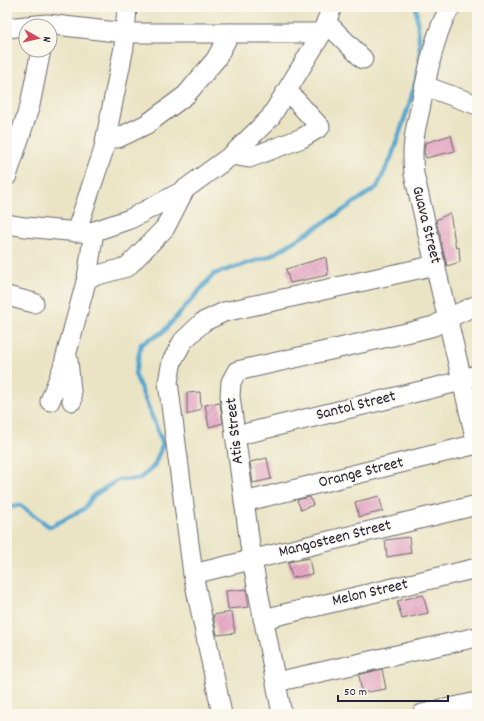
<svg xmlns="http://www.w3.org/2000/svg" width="484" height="721" viewBox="0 0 484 721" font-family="Dekko,sans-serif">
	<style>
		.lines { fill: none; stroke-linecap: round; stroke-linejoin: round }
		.stream { stroke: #51a4cd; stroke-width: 4.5 }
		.building { fill: url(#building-hatch) }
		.minor-casing { stroke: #68666b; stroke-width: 21 }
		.minor { stroke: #fff; stroke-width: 19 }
		.labels { text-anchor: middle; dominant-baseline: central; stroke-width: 3; stroke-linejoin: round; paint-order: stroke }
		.street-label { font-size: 16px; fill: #22223b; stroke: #fbf7ec }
	</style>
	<defs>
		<pattern id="building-hatch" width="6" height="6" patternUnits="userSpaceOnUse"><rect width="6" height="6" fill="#e6a9c5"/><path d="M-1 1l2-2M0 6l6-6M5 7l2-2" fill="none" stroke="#c591aa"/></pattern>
	</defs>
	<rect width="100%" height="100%" fill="#fbf7ec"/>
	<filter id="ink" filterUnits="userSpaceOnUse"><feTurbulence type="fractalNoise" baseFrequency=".025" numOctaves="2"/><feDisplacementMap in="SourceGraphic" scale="8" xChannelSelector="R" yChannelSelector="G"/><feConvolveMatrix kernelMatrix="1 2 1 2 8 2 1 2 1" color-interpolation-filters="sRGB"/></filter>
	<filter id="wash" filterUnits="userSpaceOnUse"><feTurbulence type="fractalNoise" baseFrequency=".012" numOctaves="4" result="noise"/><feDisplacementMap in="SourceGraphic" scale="16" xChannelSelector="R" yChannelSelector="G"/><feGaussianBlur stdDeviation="0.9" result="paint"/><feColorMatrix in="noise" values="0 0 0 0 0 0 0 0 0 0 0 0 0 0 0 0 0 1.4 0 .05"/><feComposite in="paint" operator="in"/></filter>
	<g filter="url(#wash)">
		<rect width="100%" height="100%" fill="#eae4c5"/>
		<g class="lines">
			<path class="stream" d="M7,507L20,505L50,527L84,509L94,495L118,480L139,479L154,466L163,444L135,374L141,344L163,332L214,274L271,256L336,215L377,187L391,158L409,105L421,62L416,7"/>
		</g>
		<g id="blocks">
			<g class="building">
				<path d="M451,135L455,151L426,158L424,152L425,143Z"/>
				<path d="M450,213L456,248L459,247L460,262L447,266L440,239V233H439L436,220Z"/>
				<path d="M326,257L328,275L290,283L286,269Z"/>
				<path d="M200,392L201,409L187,415V393Z"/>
				<path d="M220,403L223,423L209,427L205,405Z"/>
				<path d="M267,458L271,479L253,483L250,462Z"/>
				<path d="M379,496L383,511L359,517L355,502Z"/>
				<path d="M310,497L313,505L301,510L297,500Z"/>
				<path d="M409,537L411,553L387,557L385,540Z"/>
				<path d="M309,558L312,574L292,578L288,562Z"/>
				<path d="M246,589L249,607L228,609L226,591Z"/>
				<path d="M423,595L428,613L402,619L397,601Z"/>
				<path d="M232,612L235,633L217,635L213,615Z"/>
				<path d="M382,669L386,689L362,693L359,675Z"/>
			</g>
		</g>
	</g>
	<g filter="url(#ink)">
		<use href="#blocks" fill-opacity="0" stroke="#68666b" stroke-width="1"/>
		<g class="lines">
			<defs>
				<g id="minor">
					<path d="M451,7C435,28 427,77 421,104C419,116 415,128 414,140C412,152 413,163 414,174L477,445"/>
					<path d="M326,22L363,59"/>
					<path d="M27,26L47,24L125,33H322"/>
					<path d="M7,28L26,26"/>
					<path d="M425,86L477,105"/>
					<path d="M106,138H118L147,124L186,95L216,59L230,33"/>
					<path d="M232,155L249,158L302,138L320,127L293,97L287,91"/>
					<path d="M7,176L30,105L41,50"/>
					<path d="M7,224L25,227L89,233L130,219L181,192L232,155L270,118L322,33L332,7"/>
					<path d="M76,232L103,152L124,47L127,7"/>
					<path d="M87,278L127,267L165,228L185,189"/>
					<path d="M7,296L34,303"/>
					<path d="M68,360L72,401"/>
					<path d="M50,401L63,367L87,278L94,231"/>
					<path d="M235,436L462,381L477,374"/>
					<path d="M244,502L477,444"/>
					<path d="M193,574L477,505"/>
					<path d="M263,619L477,568"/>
					<path d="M276,682L477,637"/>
					<path d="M222,714L193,574L168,382L172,361L183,341L203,322L224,312L436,265"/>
					<path d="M282,714L252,560L230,396L231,382L237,371L415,331L434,326L448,318L477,305"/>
					<path d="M422,714L477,702"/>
				</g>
			</defs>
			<use href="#minor" class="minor-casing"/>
			<use href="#minor" class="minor"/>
		</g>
	</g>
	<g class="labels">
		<g class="street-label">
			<text transform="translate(426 225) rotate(76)">Guava Street</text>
			<text transform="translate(356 406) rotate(-14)">Santol Street</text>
			<text transform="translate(235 431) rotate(-96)">Atis Street</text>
			<text transform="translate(361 473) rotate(-14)">Orange Street</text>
			<text transform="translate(335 539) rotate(-14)">Mangosteen Street</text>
			<text transform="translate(370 593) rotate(-13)">Melon Street</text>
		</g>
	</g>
	<rect width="484" height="721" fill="none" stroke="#fbf7ec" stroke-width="24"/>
	<g transform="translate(38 38) rotate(98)"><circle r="19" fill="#fbf7ec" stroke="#a4a2a5"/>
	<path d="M0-3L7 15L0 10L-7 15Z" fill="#d1495b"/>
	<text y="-6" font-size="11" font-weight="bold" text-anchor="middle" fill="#22223b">N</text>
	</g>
	<path d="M338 695v6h110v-6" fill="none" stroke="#22223b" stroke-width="2"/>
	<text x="344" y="695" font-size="12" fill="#22223b" stroke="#fbf7ec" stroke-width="3" paint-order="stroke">50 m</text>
</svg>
